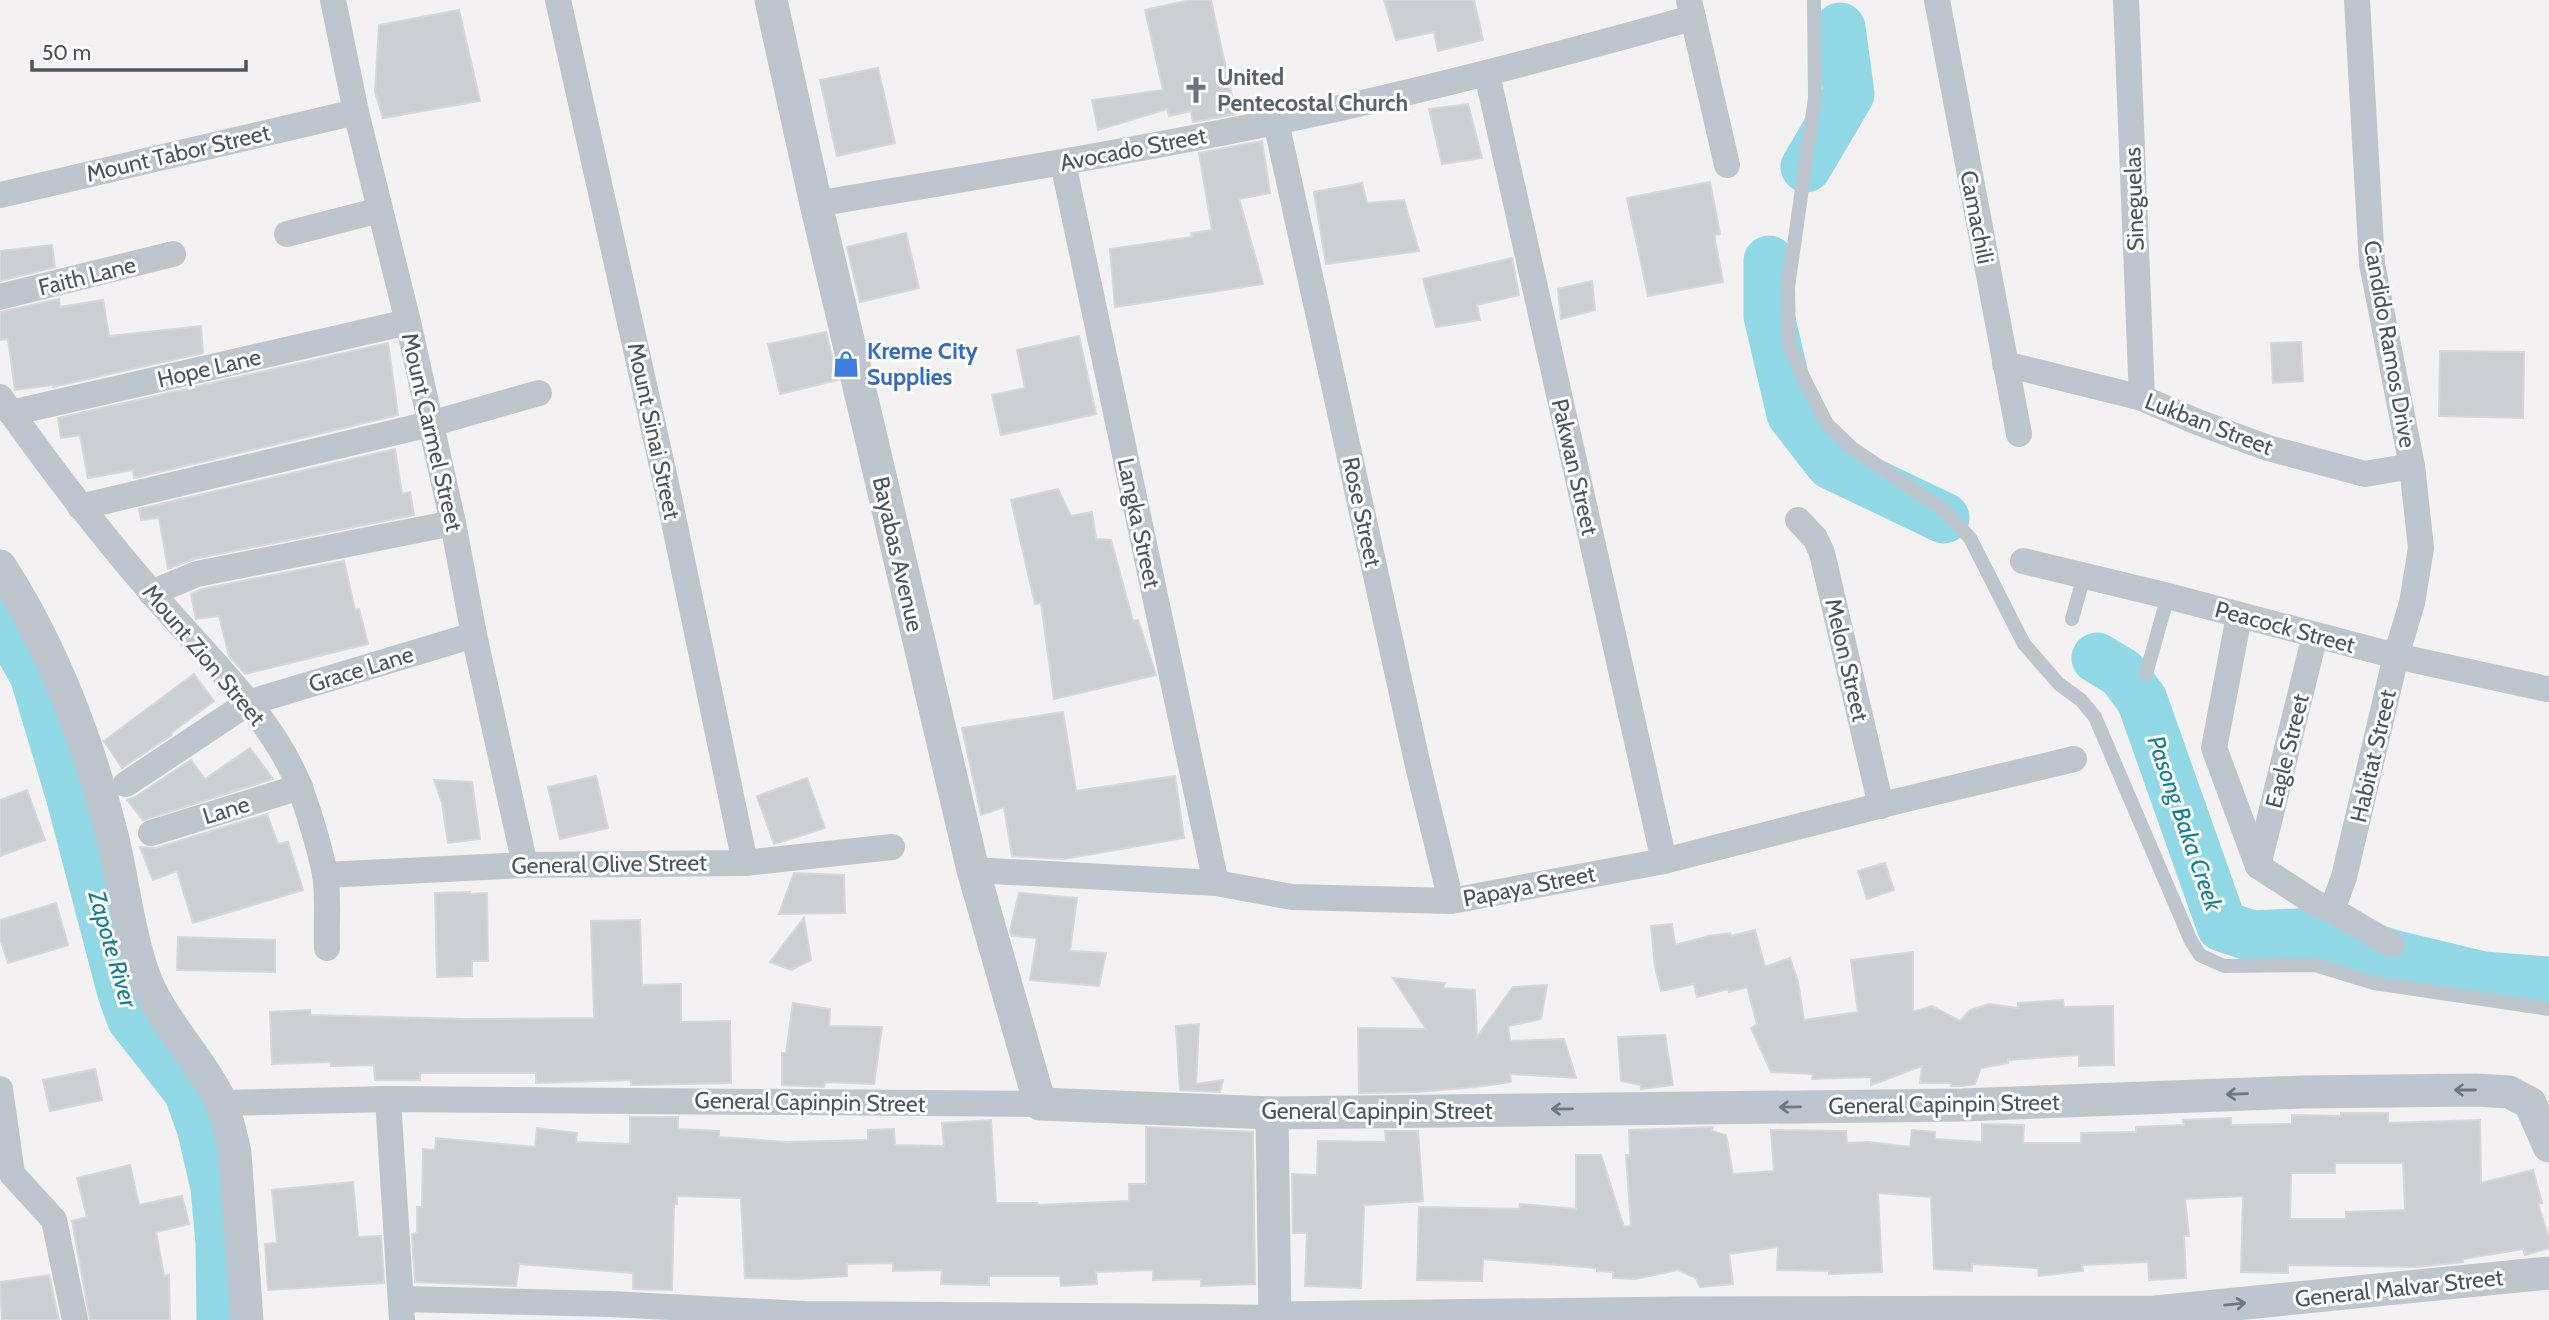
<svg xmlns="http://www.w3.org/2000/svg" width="2549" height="1320" viewBox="0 0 2549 1320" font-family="Cabin,sans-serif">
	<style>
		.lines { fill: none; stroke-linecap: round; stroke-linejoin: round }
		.river { stroke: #92d9e8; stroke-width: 51 }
		.building { fill: #cbced3; stroke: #d5d7dc; stroke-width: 2; fill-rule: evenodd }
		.service { stroke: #bec6cd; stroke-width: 14 }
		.minor { stroke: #bec6cd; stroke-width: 26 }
		.tertiary { stroke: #bec6cd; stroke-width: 33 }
		.oneway { stroke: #6d777f }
		.labels { text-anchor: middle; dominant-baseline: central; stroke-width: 6; stroke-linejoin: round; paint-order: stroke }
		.worship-label { font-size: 23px; font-weight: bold; fill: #5b616d; stroke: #fff; text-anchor: start }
		.street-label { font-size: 23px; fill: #4a555e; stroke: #fff }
		.shop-label { font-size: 23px; font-weight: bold; fill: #366cbe; stroke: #fff; text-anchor: start }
		.water-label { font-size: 24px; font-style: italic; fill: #148097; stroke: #fff }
	</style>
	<rect width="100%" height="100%" fill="#f3f1f1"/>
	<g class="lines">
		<g class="river">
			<path d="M1806,167L1849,94L1840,28"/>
			<path d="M1769,261V316L1792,414L1831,464L1944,518"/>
			<path d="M0,613L35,675L71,795L123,993L132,1018L189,1091L202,1127L216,1187L221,1243L222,1320"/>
			<path d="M2097,658L2122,673L2142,700L2222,926L2252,936L2319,933L2392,955L2483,977L2549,982"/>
		</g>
	</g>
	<g class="building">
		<path d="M1190,0H1211L1236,114L1193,122L1191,111L1169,116L1167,109L1098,130L1092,100L1163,90L1145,10Z"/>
		<path d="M1384,0H1474L1483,40L1438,51L1434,32L1396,40Z"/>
		<path d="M459,10L480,101L383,118L375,92L379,25Z"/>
		<path d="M878,68L895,143L837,156L820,80Z"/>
		<path d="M1468,104L1482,158L1442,164L1429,109Z"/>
		<path d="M1262,141L1270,193L1239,199L1263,284L1115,307L1110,249L1192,237L1191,233L1212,230L1199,153Z"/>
		<path d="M1710,182L1720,234L1714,235L1723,282L1648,296L1627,198Z"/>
		<path d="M1362,183L1367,203L1404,200L1419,251L1326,264L1314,192Z"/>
		<path d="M906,233L919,288L860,302L847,247Z"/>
		<path d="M52,245L55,267L0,281V251Z"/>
		<path d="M1512,258L1519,295L1477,305L1480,320L1436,327L1423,279Z"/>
		<path d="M1592,281L1595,310L1561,319L1558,289Z"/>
		<path d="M59,299L60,307L103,300L109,336L201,326L203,353L53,387V385L15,390L8,339L0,340V312Z"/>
		<path d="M826,332L838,380L780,394L768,344Z"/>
		<path d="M1079,336L1096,414L1001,435L992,395L1025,388L1017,350Z"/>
		<path d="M2301,342L2303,381L2273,383L2271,343Z"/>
		<path d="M388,343L398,415L134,478L133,470L88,478L80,435L61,438L58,418Z"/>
		<path d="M2440,351L2524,352L2523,418L2439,416Z"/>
		<path d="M395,449L402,494L410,492L414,515L194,559L168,569L159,518L141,520L139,509Z"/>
		<path d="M1058,489L1071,516L1092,512L1096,539L1111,540L1133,621L1138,620L1156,675L1054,699L1041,603L1035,604L1011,500Z"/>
		<path d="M344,561L355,610L359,609L368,644L245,674L229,656L219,616L196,619L191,594L202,589Z"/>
		<path d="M194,674L214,701L171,733L172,735L122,768L104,741Z"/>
		<path d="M1063,712L1076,791L1175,776L1184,838L1064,859L1012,856L1004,807L981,815L962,728Z"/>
		<path d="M250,748L273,779L143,820L127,800L135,797L191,760L205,779Z"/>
		<path d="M596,776L608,828L560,839L548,787Z"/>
		<path d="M807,778L825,828L774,844L757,796Z"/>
		<path d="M434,780L472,782L480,839L448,843L442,803Z"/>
		<path d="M27,790L45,840L0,856V800Z"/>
		<path d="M267,814L278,844L288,842L303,890L193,923L177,871L153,880L140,847L156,848Z"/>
		<path d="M1885,863L1894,890L1867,899L1858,871Z"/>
		<path d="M794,873L844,875L845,913L779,914Z"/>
		<path d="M470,892V894L487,893L488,961H472V976L437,977L435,893Z"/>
		<path d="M1019,893L1077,898L1070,951L1106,953L1099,986L1030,980L1037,938L1012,936L1010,931Z"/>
		<path d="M56,903L68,945L8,963L0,938V920Z"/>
		<path d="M804,918L811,960L791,970L770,962Z"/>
		<path d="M640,920L642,985L681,984V1022L730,1021L731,1083L631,1085V1080L536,1083V1073H420V1080H375L374,1065L331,1066V1062L272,1064L270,1012L310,1010V1015L465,1019L594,1018L591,921Z"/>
		<path d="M1672,924L1675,945L1709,936L1730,933L1731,936L1755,930L1765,967L1790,958L1798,982L1804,1020L1858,1012L1851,960L1913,952V1012L1932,1006L1960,1021L1970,1010L1989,1004L2018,1008V1003L2063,1000L2064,1007L2113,1006L2114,1065L2079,1066V1055L2008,1060V1063L1981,1068L1975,1084L1962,1086H1951L1950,1083H1920L1922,1066L1871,1085V1077L1812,1079L1813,1074L1771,1072L1751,1028L1757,1024L1747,987L1729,992L1728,989L1697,997L1694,984L1661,991L1655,967L1651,926Z"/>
		<path d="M178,937L275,940V972L177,970Z"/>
		<path d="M1393,978L1445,983L1443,988L1475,990L1477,1037L1513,987L1547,985L1541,1019L1508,1026L1510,1041L1564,1039L1576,1078L1510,1074L1511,1082L1476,1087L1416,1092L1359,1093L1358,1028L1426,1029Z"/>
		<path d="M793,1003L830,1009L829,1026L882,1027L874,1084L825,1082L824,1087L782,1085V1053H786Z"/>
		<path d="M1199,1024L1196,1084L1223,1080L1220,1092L1180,1090L1176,1026Z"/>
		<path d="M1665,1035L1673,1085L1641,1089V1085L1621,1081L1618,1037Z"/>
		<path d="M95,1069L102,1100L50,1111L43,1080Z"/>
		<path d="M2341,1113H2388V1123L2480,1120L2481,1183L2533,1170L2542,1203L2538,1204L2549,1238V1248L2525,1255L2523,1249L2463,1259V1262L2416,1267L2288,1265V1273L2241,1272L2243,1196L2185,1199L2189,1236H2184L2186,1278L2149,1280L2148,1262L2082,1265L2083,1271L2039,1276L2038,1268L1972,1264V1271L1934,1269L1931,1197L1878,1193L1882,1272L1829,1274V1271L1777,1270L1778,1247L1729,1254L1733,1284L1700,1287L1696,1278L1678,1270L1635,1279L1613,1278V1272L1597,1271V1268L1483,1259L1482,1281L1417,1280L1419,1207L1519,1209L1520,1204L1576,1209V1155H1601L1624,1227L1631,1226L1626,1155H1630L1629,1130L1713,1127L1711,1131L1726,1135L1733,1174L1774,1171L1771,1130L1846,1131L1847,1143L1868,1142L1910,1147L1912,1130L1935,1132V1139L1982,1142V1124L2024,1125L2023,1143H2081V1133L2136,1132V1127L2184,1125L2183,1120L2231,1118V1125L2292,1124V1115L2341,1116ZM2335,1163H2403L2405,1210L2346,1212V1219H2290L2291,1173H2335Z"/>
		<path d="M630,1117H678V1129L719,1131V1137L787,1142L868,1140V1130L894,1129L895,1145L944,1146L942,1123L991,1120L996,1203H1037V1205L1129,1201V1184H1146V1127L1253,1132L1255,1284L1201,1286V1279L1153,1280V1270L1096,1272L1097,1284L1061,1286L1060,1276H989V1285L941,1284L942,1270L893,1271V1263L847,1264V1276L797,1279L745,1278L741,1198L677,1196V1204H674L672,1290L633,1289V1273L519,1264L516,1286L415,1282L412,1234L417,1233V1207H422L423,1149L435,1150L436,1138L535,1147L537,1128L577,1133L576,1142L630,1144Z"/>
		<path d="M1385,1131H1418L1423,1201L1364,1205L1361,1288L1305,1286L1307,1233H1293L1292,1174L1317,1175L1318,1141L1386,1142Z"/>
		<path d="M130,1165L139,1205L182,1196L189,1224L156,1232L164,1276L169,1275L170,1320H90L72,1221L87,1217L77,1178Z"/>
		<path d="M353,1182L358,1237L381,1236L384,1283L268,1290L265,1244L277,1243L272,1190Z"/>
		<path d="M49,1275L59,1320H2L0,1282Z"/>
	</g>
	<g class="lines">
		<g class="service">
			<path d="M1814,0L1815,98L1788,287L1789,344L1805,381L1827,424L1852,448L1945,511L1970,538L2024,644L2059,684L2081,700L2095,717L2191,941L2200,955L2224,966L2315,965L2374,983L2549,1009"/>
			<path d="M2072,619L2084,576"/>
			<path d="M2146,674L2168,596"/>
		</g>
		<g class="minor">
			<path d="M333,0L356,112L408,322L453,523L474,635L525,865"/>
			<path d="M558,0L667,488L745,863"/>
			<path d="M1689,0L1727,165"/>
			<path d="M1937,0L2019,434"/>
			<path d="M2126,0L2142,398"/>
			<path d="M1487,74L1664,861"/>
			<path d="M1276,122L1418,766L1451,901"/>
			<path d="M1063,163L1216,883"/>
			<path d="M0,195L356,112"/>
			<path d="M816,204C969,178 1123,153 1275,122C1416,93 1554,56 1692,18"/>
			<path d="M287,234L380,210"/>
			<path d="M0,297L173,254"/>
			<path d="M2005,364L2142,398L2195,421L2268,448L2365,474L2412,466"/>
			<path d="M0,397C48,465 98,531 153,594C202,652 273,717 300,788C309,812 320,849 325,874C329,898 326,924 327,948"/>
			<path d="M11,413L408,322"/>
			<path d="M80,507L430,424L539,393"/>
			<path d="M1798,520L1815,538L1822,553L1881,806"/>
			<path d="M2023,561L2168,596L2396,656L2547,689"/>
			<path d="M151,593L197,574L453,523"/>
			<path d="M2239,616L2214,748L2258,866L2315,903L2332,910L2392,945"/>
			<path d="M126,784L248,703L474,635"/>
			<path d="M151,833L300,787"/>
			<path d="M2258,866L2315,635"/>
			<path d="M973,870L1216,883L1292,897L1451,901L1664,861L1894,802L2074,759"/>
			<path d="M325,875L525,865L745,863L892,847"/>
			<path d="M2332,910L2344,877L2396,656L2412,603L2421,548L2412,466L2372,264L2357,0"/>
			<path d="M0,1089L12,1174L54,1220L75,1320"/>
			<path d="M388,1099L402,1320"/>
			<path d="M221,1103L388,1099L1040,1104"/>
			<path d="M402,1299L610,1304L805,1314L1213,1317L1275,1318V1320"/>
		</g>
		<g class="tertiary">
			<path d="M771,0L816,204L973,870L1040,1104L1272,1113L1962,1105L2303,1092L2475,1090L2509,1092L2530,1103L2549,1146"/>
			<path d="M0,566C53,647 88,741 112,835C123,879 127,926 142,970C158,1019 199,1056 221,1102C228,1118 231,1136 235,1153L247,1320"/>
			<path d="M1272,1113L1275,1318L1675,1313L2155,1312L2549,1273"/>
		</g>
	</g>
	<defs><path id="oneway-shaft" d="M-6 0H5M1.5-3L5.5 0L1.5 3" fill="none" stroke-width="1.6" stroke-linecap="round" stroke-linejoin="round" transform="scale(1.75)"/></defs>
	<g class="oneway">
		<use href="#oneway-shaft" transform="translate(2465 1090) rotate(180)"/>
		<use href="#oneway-shaft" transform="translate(2237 1094) rotate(178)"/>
		<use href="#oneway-shaft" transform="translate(1790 1107) rotate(179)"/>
		<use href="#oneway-shaft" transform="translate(1562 1109) rotate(179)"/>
		<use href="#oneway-shaft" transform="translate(2235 1304) rotate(-6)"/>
	</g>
	<defs>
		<symbol id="church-bare" viewBox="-9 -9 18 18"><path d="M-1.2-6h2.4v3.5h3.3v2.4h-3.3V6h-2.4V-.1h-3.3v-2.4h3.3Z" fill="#6b7280" stroke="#fff" stroke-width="2.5" paint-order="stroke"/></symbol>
		<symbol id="shop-bare" viewBox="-9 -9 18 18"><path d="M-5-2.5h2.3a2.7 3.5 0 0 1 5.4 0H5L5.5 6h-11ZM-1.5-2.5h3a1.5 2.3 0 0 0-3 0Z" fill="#3f7fe0" stroke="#fff" stroke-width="2.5" paint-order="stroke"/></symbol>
	</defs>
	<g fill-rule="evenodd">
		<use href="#church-bare" x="1177" y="71" width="38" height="38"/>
		<use href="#shop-bare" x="827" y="345" width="38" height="38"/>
	</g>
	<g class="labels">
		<g class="worship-label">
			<text x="1217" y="77">United<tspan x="1217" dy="26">Pentecostal Church</tspan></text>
		</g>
		<g class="street-label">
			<text transform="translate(1133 149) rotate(-11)">Avocado Street</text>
			<text transform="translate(178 153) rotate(-13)">Mount Tabor Street</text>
			<text transform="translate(2134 199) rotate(-92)">Sineguelas</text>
			<text transform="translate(1977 217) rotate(79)">Camachili</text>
			<text transform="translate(87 276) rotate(-14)">Faith Lane</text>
			<text transform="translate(2390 344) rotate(80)">Candido Ramos Drive</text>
			<text transform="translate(209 368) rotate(-13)">Hope Lane</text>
			<text transform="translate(2209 424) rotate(21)">Lukban Street</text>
			<text transform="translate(654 431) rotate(78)">Mount Sinai Street</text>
			<text transform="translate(432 432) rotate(77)">Mount Carmel Street</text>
			<text transform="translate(1575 467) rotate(77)">Pakwan Street</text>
			<text transform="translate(1362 512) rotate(78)">Rose Street</text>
			<text transform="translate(1139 523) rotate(78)">Langka Street</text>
			<text transform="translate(898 554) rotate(77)">Bayabas Avenue</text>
			<text transform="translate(2285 627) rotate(15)">Peacock Street</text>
			<text transform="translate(204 655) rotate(50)">Mount Zion Street</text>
			<text transform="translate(1847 660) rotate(77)">Melon Street</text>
			<text transform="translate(361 669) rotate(-17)">Grace Lane</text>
			<text transform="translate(2287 751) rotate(-76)">Eagle Street</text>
			<text transform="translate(2373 756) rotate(-77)">Habitat Street</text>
			<text transform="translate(226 810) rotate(-17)">Lane</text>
			<text transform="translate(609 864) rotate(-1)">General Olive Street</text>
			<text transform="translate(1529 886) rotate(-11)">Papaya Street</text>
			<text transform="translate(810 1102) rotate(1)">General Capinpin Street</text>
			<text transform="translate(1944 1104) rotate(-1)">General Capinpin Street</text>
			<text x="1377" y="1111">General Capinpin Street</text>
			<text transform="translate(2399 1288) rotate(-6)">General Malvar Street</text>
		</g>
		<g class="shop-label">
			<text x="867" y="351">Kreme City<tspan x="867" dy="26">Supplies</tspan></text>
		</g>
		<g class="water-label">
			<text transform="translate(2185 823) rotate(71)">Pasong Baka Creek</text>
			<text transform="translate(113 949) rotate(74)">Zapote River</text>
		</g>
	</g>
	<path d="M32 60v10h214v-10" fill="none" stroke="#4a555e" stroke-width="3.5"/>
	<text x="42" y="60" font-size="21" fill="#4a555e" stroke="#ffffff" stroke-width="5" paint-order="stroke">50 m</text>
</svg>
